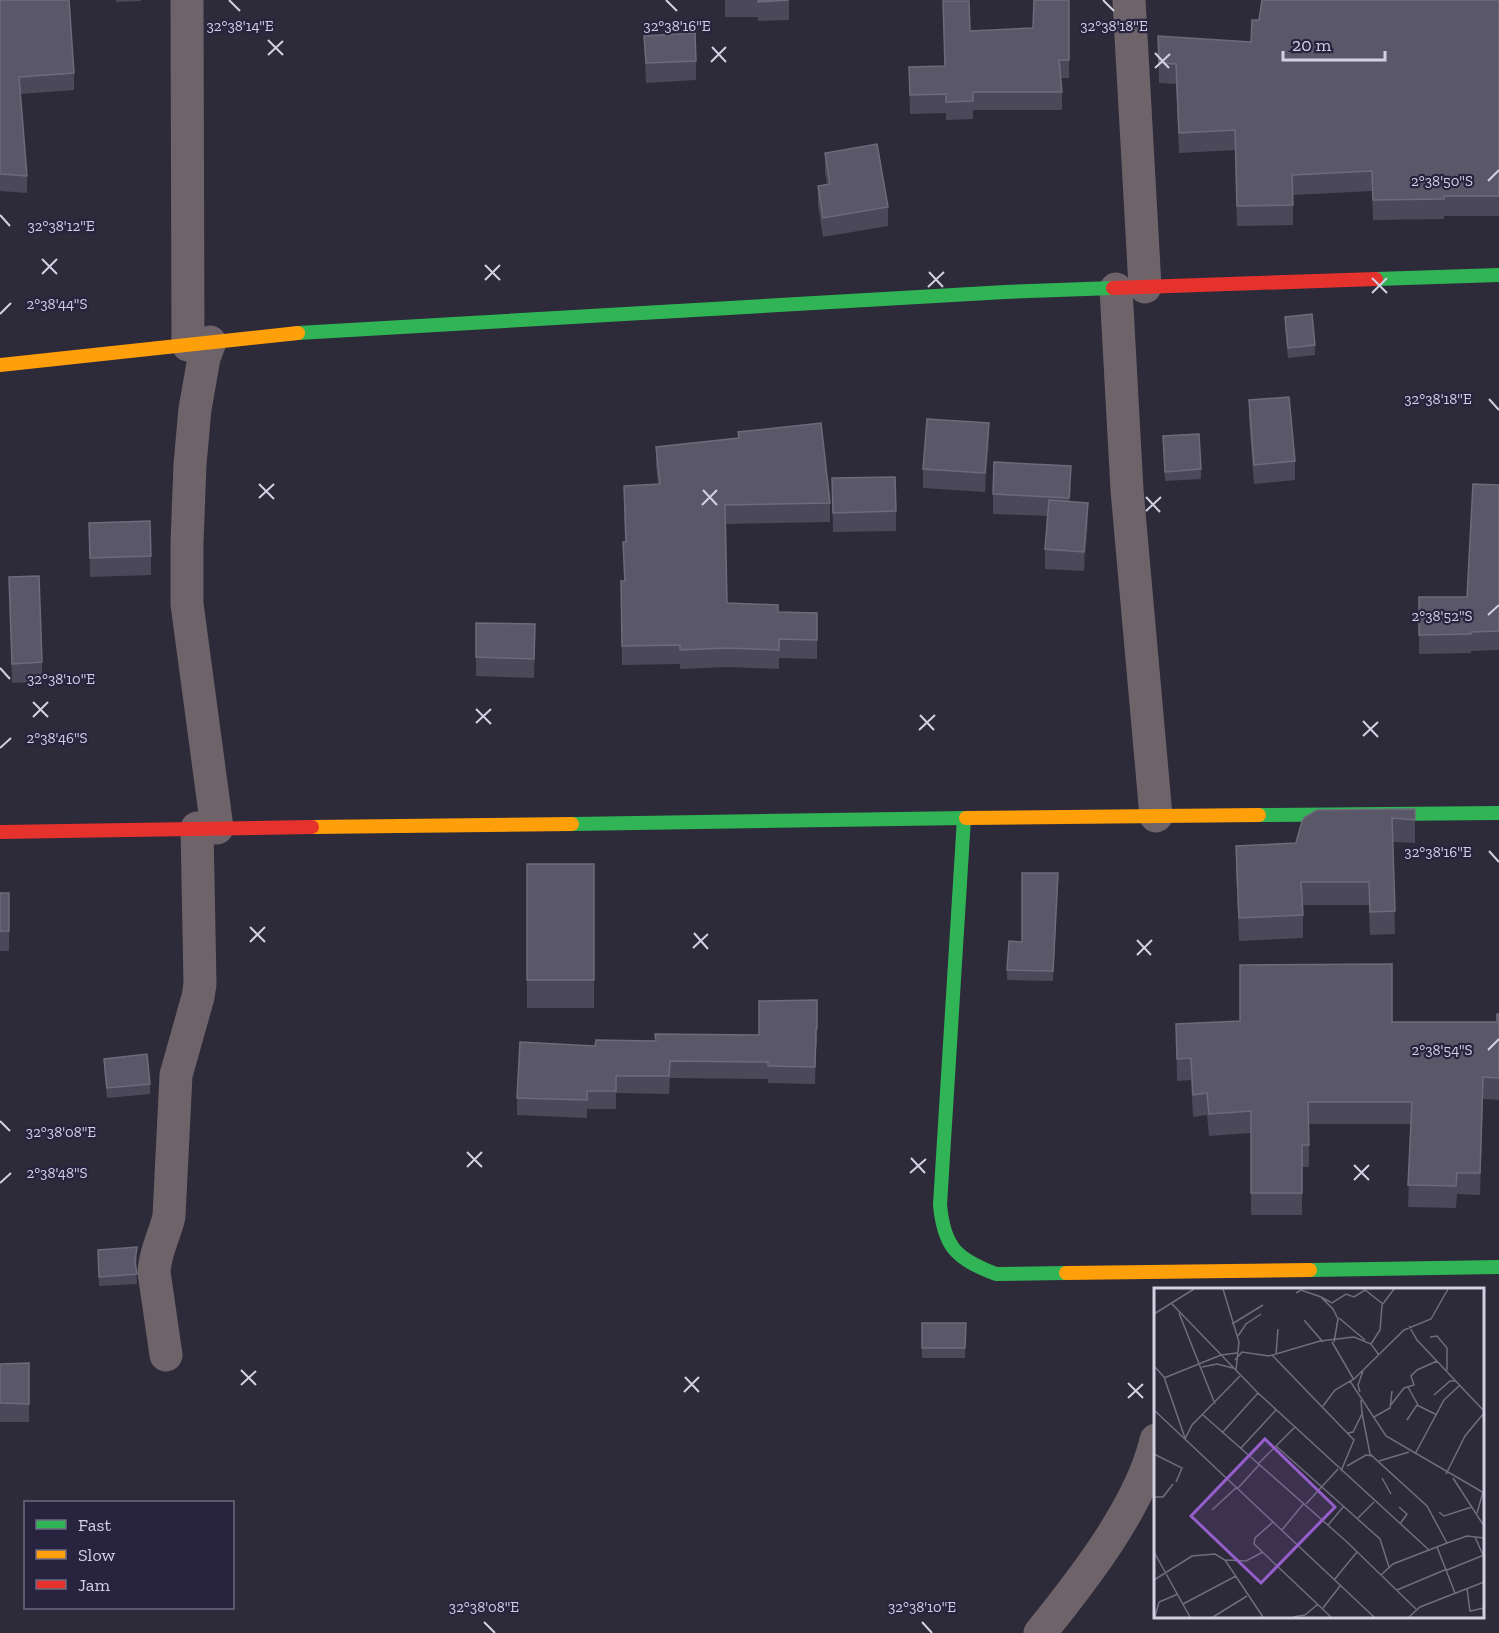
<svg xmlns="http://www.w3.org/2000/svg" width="1499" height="1633" viewBox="0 0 1499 1633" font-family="'Zilla Slab',serif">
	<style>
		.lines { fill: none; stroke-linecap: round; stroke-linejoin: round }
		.street { stroke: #6f636a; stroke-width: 33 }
		.fast { stroke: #30b455; stroke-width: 14 }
		.slow { stroke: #ff9f0a; stroke-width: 14 }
		.jam { stroke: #e5322d; stroke-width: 14 }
		.wall { fill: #4b4959 }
		.shaded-wall { fill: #393747 }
		.building { fill: #5a5868; stroke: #6c6b7b; stroke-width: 1.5 }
		.ticks { fill: none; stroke: #d2d1e3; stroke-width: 2 }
		.inset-road { fill: none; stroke: #6f6d7e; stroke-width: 1.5 }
		.view { fill: #955eca; fill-opacity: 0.15; stroke: #955eca; stroke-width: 3 }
		.inset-edge { fill: none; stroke: #d2d1e3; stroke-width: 3 }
		.ticks-label { font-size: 15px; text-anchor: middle; fill: #d2d1e3; stroke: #282440; stroke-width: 4.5; stroke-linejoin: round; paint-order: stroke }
	</style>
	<rect width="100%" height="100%" fill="#2d2a3a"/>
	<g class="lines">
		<g class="street">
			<path d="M187,0L188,345"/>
			<path d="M1129,0L1145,287"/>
			<path d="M1116,289L1127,490L1156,816"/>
			<path d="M210,342L204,358L195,409L190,464L187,543V604L217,828"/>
			<path d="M166,1355L154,1272C155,1251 165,1235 169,1216L176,1075L198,997L200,984L197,828"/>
			<path d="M1040,1633C1082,1581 1141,1506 1156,1440"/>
		</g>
		<g class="fast">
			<path d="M1376,279L1499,275"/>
			<path d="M298,333L1005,292L1113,288"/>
			<path d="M1259,815L1499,813"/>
			<path d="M964,818L940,1205C944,1248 957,1259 996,1274L1066,1273"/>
			<path d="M572,824L966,818"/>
			<path d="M1310,1270L1499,1267"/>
		</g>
		<g class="slow">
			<path d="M0,365L298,333"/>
			<path d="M966,818L1259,815"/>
			<path d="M312,827L572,824"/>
			<path d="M1066,1273L1310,1270"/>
		</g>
		<g class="jam">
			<path d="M1113,288L1376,279"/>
			<path d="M0,832L312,827"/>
		</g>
	</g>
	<g class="wall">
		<path d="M0,0L74,73V90L20,94L27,176V193L0,191Z"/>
		<path d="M116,0H141V1L116,2Z"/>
		<path d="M725,0H789V20L758,21V17H725Z"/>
		<path d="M1069,0V78H1061L1062,92V110H973V119L946,120V113L910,114L909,67L944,66L970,31L1033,28Z"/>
		<path d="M1499,0V216H1444V219L1373,220L1372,191L1293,195V225L1237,226L1235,150L1179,153L1176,84L1159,83L1158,36L1251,42L1259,20Z"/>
		<path d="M644,36L696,61V80L646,83Z"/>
		<path d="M825,153L888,207V226L823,237L818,205V186L827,184L825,172Z"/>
		<path d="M1285,317L1315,345V355L1288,358L1285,327Z"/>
		<path d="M1249,400L1295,461V480L1254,484L1249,420Z"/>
		<path d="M738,432L830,503V522L726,524L727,603L778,612L817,613V659L779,658V669L728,667L680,669V664L622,665L621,581H624L623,542H625L624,486L658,484L656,466V447L738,438Z"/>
		<path d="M1163,436L1201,469V479L1165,481Z"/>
		<path d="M989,442L985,492L923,488V469Z"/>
		<path d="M832,478L896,511V531L833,532Z"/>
		<path d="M1499,485V650L1471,651V653L1419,654V597H1467Z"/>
		<path d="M1071,486L1070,502L1088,523L1084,571L1045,569V549L1047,516L993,514V494Z"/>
		<path d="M89,523L151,556V575L90,577Z"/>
		<path d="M9,577L42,662V682L12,683Z"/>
		<path d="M476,623L535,643L534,678L476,676Z"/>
		<path d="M1415,809V843L1393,842L1395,934L1370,935L1369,905H1303V938L1239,941L1236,869V846L1296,843Z"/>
		<rect x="527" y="864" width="67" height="144"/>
		<path d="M1058,883L1053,981L1007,980V970Z"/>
		<rect x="0" y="893" width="9" height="58"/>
		<path d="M817,1000V1047H816L815,1084L768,1083V1079L670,1078L669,1094L616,1093V1109H587V1118L517,1115V1098L595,1046L655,1041V1034L759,1035Z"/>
		<path d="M1499,1014V1100L1483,1099L1480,1195L1457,1194L1456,1208L1408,1207L1411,1124H1309V1167H1302V1215H1251V1133L1209,1136L1207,1115L1193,1117L1191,1080L1177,1081L1176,1024L1392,1022H1497Z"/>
		<path d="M104,1059L150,1084V1094L107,1098L104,1069Z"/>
		<path d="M98,1250L137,1257L136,1266L137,1284L99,1286Z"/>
		<path d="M922,1323H966L965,1358H922Z"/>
		<path d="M29,1363V1422H0V1364Z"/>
		<path d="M1155,1480V1510L1154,1509V1494Z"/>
	</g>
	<g class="shaded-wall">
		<path d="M989,423V442L985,492V473Z"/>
		<path d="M1071,466V486L1069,517V498Z"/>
		<path d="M1088,503V523L1084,571V552Z"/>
		<path d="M1483,1077V1099L1480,1195V1173Z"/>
	</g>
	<g class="building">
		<path d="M0,0H69L74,73L19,77L27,176L0,174Z"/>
		<path d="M758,0H789L758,2Z"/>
		<path d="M1034,0H1069V60H1059L1062,92H973V101L946,102V94L910,95L909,67L945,66L943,1H969L970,31L1033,28Z"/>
		<path d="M1262,0H1499V196H1444V199L1373,200L1372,171L1292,175L1293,205L1237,206L1235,130L1179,133L1176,64L1159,63L1158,36L1251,42L1252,20H1259Z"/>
		<path d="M695,33L696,61L646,63L644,36Z"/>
		<path d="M877,144L888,207L823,218L818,186L830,184L825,153Z"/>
		<path d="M1312,314L1315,345L1288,348L1285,317Z"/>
		<path d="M1289,397L1295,461L1254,465L1249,400Z"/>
		<path d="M927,419L989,423L985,473L923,469Z"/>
		<path d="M821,423L830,503L725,505L727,603L778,605V612L817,613V640L779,639V650L728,648L680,650V645L622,646L621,581H625L623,542H626L624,486L660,484L656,447L739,438L738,432Z"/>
		<path d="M1199,434L1201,469L1165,472L1163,436Z"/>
		<path d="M994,462L1071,466L1069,498L993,494Z"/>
		<path d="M895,477L896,511L833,513L832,478Z"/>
		<path d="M1473,484L1499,485V631L1471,632V634L1419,635V597H1467Z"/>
		<path d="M1049,500L1088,503L1084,552L1045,549Z"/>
		<path d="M150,521L151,556L90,558L89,523Z"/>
		<path d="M39,576L42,662L12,664L9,577Z"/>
		<path d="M476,623L535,624L534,659L476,657Z"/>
		<path d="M1415,809V820L1392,818L1395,911L1370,912L1369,882H1301L1303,915L1239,918L1236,846L1296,843L1302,821L1305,817L1317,810Z"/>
		<rect x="527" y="864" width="67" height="116"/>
		<path d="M1022,873H1058L1053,971L1007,970L1009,941L1022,942Z"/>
		<rect x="0" y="893" width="9" height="38"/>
		<path d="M1392,964V1022H1497V1014H1499V1078L1483,1077L1480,1173H1457L1456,1186L1408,1185L1412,1102H1308L1309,1145H1302V1193H1251V1111L1209,1114L1207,1093L1193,1095L1191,1058L1177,1059L1176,1024L1240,1021V965Z"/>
		<path d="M817,1000V1029H816L815,1067L768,1066V1062L670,1061L669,1076H616V1091H587V1100L517,1098L520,1042L595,1046L596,1040L656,1041L655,1034L759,1035V1001Z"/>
		<path d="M147,1054L150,1084L107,1088L104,1059Z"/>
		<path d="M137,1247L135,1261L137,1274L99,1277L98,1250Z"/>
		<path d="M922,1323H966L965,1348H922Z"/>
		<path d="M29,1363V1404L0,1403V1364Z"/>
	</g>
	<path class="ticks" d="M229,0L240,11M666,0L677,11M1103,0L1114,11M268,40L283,55M712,47L726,62M1155,53L1169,68M268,55L283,41M711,62L726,47M1155,68L1170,54M1488,181L1499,170M0,215L10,226M42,259L57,274M485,265L500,280M929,272L943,287M42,274L57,259M1372,278L1387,293M485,280L500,265M928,287L944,272M1372,293L1387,278M0,314L11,303M1489,399L1499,410M259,484L274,499M703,490L717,505M1146,497L1160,512M259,498L274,484M702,505L717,490M1146,511L1161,497M1488,615L1499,605M0,668L10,679M33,702L48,717M476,709L491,724M920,715L934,730M33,717L48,702M1363,721L1378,737M476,723L491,709M919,730L935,715M1363,736L1378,722M0,748L11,738M1489,851L1499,862M250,927L265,942M694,933L708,949M1137,940L1151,955M250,942L265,927M693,948L708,934M1137,955L1152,940M1488,1050L1499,1039M0,1121L10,1131M467,1152L482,1167M911,1158L925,1173M1354,1165L1369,1180M467,1167L482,1152M910,1173L926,1159M1354,1180L1369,1165M0,1183L11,1173M241,1370L256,1385M685,1377L699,1392M1128,1383L1143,1398M241,1385L256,1371M684,1392L699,1377M1128,1398L1143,1384M484,1622L495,1633M922,1622L932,1633"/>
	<g transform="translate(1154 1288)">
		<rect width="330" height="330" fill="#2d2a3a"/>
		<path class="inset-road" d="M69,1L85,54L82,82M142,5L147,2L167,9L179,21L184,31L180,54M167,9L178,15L192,6L200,9L211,2L229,16M18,16L104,105L275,262M25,25L61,116M0,26L40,1M185,30L211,52M150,32L169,54M78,36L109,17M255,38L263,52L330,123M84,48L92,36L107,26M276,49L283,48L293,60V82M178,54L200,92M217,56L226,42L228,17L240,1M122,66L124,41M118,67L200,152L187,183M81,72L88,64L115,68L166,53L200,49L217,56L225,67M0,78L10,89L31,150M48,79L63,76L79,80M10,90L67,67L83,65M196,93L232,148L330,205M254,99L264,117M206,104L204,97L209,83M280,107L296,93H302M169,118L181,102L200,91L250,42L277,31L294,1M236,118L250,100L260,97L257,88L263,82L283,73M0,122L220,329M208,125L216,166L273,218L293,255M49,127L193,254L262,321M220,129L236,120L238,103M253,132L263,117L283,127M68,145L104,105M194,145L199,144L208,126L207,112M31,151L38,137L86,88M122,158L226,251L235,279M86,161L122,122M0,166L28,180L22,194M261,166L290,112L306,97M225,173L255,164M104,176L141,139M193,178L212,167L218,168M292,186L311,148L330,125M228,190L237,206M299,190L330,238M84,200L105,177M0,209H9L19,196M152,216L184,181M245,219L253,226L246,236M58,222L83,199M285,224L290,228L318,219M323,225L329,204M204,230L220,214M119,234L101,250L100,256L177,329M174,237L190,218M128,242L150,215M321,249L330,269M283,259L301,305M0,264L36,329M72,272L92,273L109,264M293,282L330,267M227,287L239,276L293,255L313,248L330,250M0,292L38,268L61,266L71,272L109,329M180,292L203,264M313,301L316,323L330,320M243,302L293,281M29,316L82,288M169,320L186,298M1,329L5,314L24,306M59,329L93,308M139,329L151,327L164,316M255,329L266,319L330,294"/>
		<path class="view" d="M111,151L181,219L107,295L37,228Z"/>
		<rect width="330" height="330" class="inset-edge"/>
	</g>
	<g class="ticks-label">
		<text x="240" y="31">32°38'14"E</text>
		<text x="677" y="31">32°38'16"E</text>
		<text x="1114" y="31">32°38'18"E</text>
		<text x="1442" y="186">2°38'50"S</text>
		<text x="61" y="231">32°38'12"E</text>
		<text x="57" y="309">2°38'44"S</text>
		<text x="1438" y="404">32°38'18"E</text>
		<text x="1442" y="621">2°38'52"S</text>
		<text x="61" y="684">32°38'10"E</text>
		<text x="57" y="743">2°38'46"S</text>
		<text x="1438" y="857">32°38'16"E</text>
		<text x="1442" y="1055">2°38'54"S</text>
		<text x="61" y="1137">32°38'08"E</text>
		<text x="57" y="1178">2°38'48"S</text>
		<text x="484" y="1612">32°38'08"E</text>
		<text x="922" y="1612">32°38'10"E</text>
	</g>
	<rect x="24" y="1501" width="210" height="108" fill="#282440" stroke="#6c6981" stroke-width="1.5"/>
	<rect x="36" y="1520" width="30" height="9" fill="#30b455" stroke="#6c6981" stroke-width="1.5"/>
	<text x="78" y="1531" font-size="18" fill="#d2d1e3">Fast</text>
	<rect x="36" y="1550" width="30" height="9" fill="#ff9f0a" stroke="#6c6981" stroke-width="1.5"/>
	<text x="78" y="1561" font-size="18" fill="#d2d1e3">Slow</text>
	<rect x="36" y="1580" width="30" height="9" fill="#e5322d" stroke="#6c6981" stroke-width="1.5"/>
	<text x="78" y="1591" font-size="18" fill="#d2d1e3">Jam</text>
	<path d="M1283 51v9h102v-9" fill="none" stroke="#d2d1e3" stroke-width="3"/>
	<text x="1292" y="51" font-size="18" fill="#d2d1e3" stroke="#282440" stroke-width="4.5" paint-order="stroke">20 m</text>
</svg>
